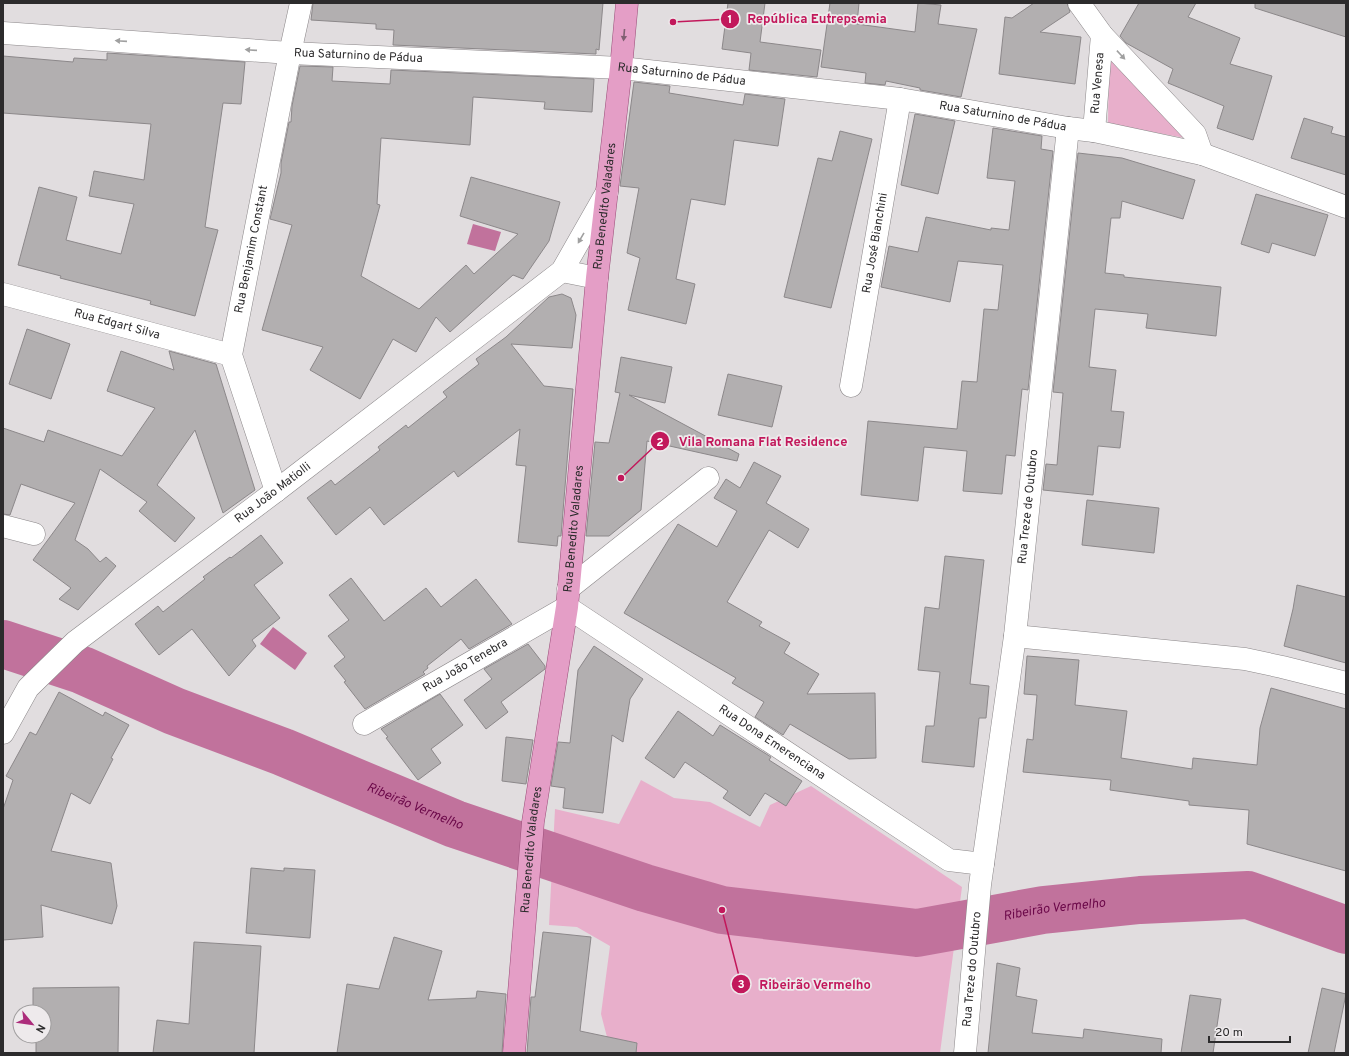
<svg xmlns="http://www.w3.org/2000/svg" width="1349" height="1056" viewBox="0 0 1349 1056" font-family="Overpass,sans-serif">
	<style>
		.green { fill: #e8afcb }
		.water { fill: #c1729c }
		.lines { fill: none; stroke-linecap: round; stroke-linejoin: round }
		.river { stroke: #c1729c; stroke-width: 48 }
		.building { fill: #b2afb0; stroke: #8c888a }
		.minor-casing { stroke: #8b8789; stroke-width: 23 }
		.major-casing { stroke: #984c77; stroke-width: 23 }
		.minor { stroke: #fff; stroke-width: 22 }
		.major { stroke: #e49ec6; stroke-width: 22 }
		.oneway { fill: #7f5f71 }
		.oneway2 { fill: #a0a0a0 }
		.labels { text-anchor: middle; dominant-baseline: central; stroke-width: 3.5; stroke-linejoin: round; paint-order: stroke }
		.street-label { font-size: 12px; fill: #2c2b2c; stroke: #eeeaec }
		.water-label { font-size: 13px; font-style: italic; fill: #6b0849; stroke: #eeeaec }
		.leader { fill: none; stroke: #c2185b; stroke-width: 1.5 }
		.callout-dot { fill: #c2185b; stroke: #eeeaec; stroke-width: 1.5 }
		.mark-label { font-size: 12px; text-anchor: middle; font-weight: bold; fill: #fff }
		.callout-label { font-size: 13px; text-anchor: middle; font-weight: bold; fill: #c2185b; stroke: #eeeaec; stroke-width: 3.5; stroke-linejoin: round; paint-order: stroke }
	</style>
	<rect width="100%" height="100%" fill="#e1dddf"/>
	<g class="green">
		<path d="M1109,53L1191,139L1108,124Z"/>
		<path d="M641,780L674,798L710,802L760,827L770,805L811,786L962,887L940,1053H636L637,1043L607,1037L601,1014L610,946L577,927L549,925L555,809L619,824Z"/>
	</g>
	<g class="water">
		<path d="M473,224L501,232L495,251L467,244Z"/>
		<path d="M273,627L307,653L295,670L260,644Z"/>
	</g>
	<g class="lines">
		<path class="river" id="s1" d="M3,644L82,670L174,711L283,752L455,824L645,888L722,910L917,933L1043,910L1140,900L1248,895L1346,930"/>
	</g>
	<g class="building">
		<path d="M313,3H603L599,50L596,49V54L393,45L394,30L376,29V24L311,20Z"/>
		<path d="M728,3H765L760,42L821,50L817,77L749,70L751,53L722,49Z"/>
		<path d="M830,3H859L857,24L915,32L918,3L941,5L938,24L977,29L961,97L920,90V88L886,81L885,85L865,83L866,73L821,67Z"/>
		<path d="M1034,3H1067L1070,12L1040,32L1081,37L1075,84L999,74L1005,17L1012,18Z"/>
		<path d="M1139,3H1196L1188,17L1240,38L1230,64L1272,76L1253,140L1217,128L1224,106L1168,83L1173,69L1126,43L1120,36Z"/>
		<path d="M1255,3H1346V37L1255,8Z"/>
		<path d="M107,53L245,62L241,104L223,103L205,227L218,230L195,316L150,304L151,301L60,278L61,276L18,265L39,187L77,197L66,240L121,254L134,204L89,196L94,171L144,180L151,124L3,113V56L73,62L74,58L107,60Z"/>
		<path d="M300,66L333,67L332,81L390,84L391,70L594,79L592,112L544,109L545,102L473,97L470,145L381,138L377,204L380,205L361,276L419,309L466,265L474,274L518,234L460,216L471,177L560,202L549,241L523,279L513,275L450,332L436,317L416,352L393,339L360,399L310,370L323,347L262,330L292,225L270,219L281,173V163L289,122H291L292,106Z"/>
		<path d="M634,82L670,86L669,93L743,105L745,94L785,99L778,146L734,140L725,205L691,199L676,279L695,284L686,324L628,310L640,258L627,253L639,188L620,186Z"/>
		<path d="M915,114L955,121L938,194L901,185Z"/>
		<path d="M1304,118L1333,127L1331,133L1346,137V175L1291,158Z"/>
		<path d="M993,128L1042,136L1041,149L1053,151L1028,390L1022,389L1015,456L1006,455L1002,494L963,491L967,451L924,447L918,501L861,495L868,421L957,429L962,381L977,382L984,309L998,310L1003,265L958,261L950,302L881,287L889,246L918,252L926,217L991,230V228L1009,230L1015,181L987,178Z"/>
		<path d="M840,131L872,139L831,308L784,297L818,158L832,161Z"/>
		<path d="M1078,153L1122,158L1195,180L1183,219L1122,201L1120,218H1111L1105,273L1124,275V277L1221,287L1216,336L1146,328L1148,314L1095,309L1089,367L1116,370L1111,411L1124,412L1120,448L1098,446L1093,495L1043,490L1046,464L1057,465L1063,393L1053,392Z"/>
		<path d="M1256,194L1328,215L1315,256L1272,243L1269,253L1241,244Z"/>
		<path d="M562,294L571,298L576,315L572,348L511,344L544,386L573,389L561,536H558L557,546L518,542L526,466L516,465L520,429L458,477L454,471L384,525L370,507L336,535L307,498L331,480L335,485L380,450L378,447L406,425L408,428L447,397L443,392L479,364L476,359L506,337L549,297Z"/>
		<path d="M27,329L70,344L51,399L9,384Z"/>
		<path d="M121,351L174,370L169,351L216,364L255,490L223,513L195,430L157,485L195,518L175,542L139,511L147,502L100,469L75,540L88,549L100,562L106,557L116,566L78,610L59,599L71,588L33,560L75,503L21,484L10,515L3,514V428L44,442L48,430L122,456L155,408L107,391Z"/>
		<path d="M621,357L672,367L665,403L629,395L739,454L737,461L647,441L641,510L609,536H586L595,442L609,443L620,393L615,392Z"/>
		<path d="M728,374L782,386L772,427L718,415Z"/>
		<path d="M754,462L781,476L766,503L809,529L798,548L769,530L727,602L762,622L759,626L790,643L784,653L819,674L807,694L875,693L876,758L849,759L790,724L783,735L755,717L764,702L732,683L736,678L624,613L678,524L717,547L737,511L714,498L726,479L740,488Z"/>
		<path d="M1087,500L1159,508L1154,553L1082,545Z"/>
		<path d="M261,535L283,563L254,585L280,618L252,640L256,646L229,676L192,629L159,655L135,624L158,606L163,612L205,579L203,577L230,557L231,558Z"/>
		<path d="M945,556L984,560L970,684L989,686L986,718H979L974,767L922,762L926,726H934L940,672L918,670L925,607L939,609Z"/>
		<path d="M351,578L384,621L426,588L441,607L476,579L512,624L469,649L461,639L427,666L428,668L423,672L425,674L365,709L344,682L346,681L334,666L345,657L328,636L349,620L329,595Z"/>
		<path d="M1297,585L1346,597V663L1284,646L1293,609Z"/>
		<path d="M528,644L545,666V669L501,702L508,712L486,729L464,700L492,679L484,669Z"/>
		<path d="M594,646L643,679L630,699L623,742L612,735L603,813L563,808L565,788L551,786L558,742L570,743L578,670Z"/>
		<path d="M1027,656L1079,660L1075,705L1127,711L1121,758L1192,769L1193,758L1257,765L1260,728L1271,688L1346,709V871L1247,844L1249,810L1189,805V801L1110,790L1111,780L1023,772L1027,739L1033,740L1037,695L1024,694Z"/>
		<path d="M59,692L103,716L105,712L129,725L111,758L113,759L90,804L71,793L51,851L111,863L117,906L112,924L41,905L43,937L3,940V809L13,780L6,776L30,732L36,735Z"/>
		<path d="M440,694L463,725L431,749L441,763L418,780L386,738L388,737L381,729Z"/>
		<path d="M678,711L713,736L720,725L771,757L769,760L802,781L786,806L765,793L750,816L723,798L728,791L685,762L674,778L645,758Z"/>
		<path d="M506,737L533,740L526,784L502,781Z"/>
		<path d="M251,868L284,871V868L315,870L310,938L246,933Z"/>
		<path d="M543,932L591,937L580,1031L637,1043L636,1053H527L531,997H535Z"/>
		<path d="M394,937L442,951L428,1000L476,998L477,991L506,994L502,1053H337L347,984L379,989Z"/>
		<path d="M194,942L261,946L254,1053H153L157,1020L189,1024Z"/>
		<path d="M997,963L1020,968L1016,996L1037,1000L1032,1033L1083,1038L1084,1029L1162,1039L1161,1053H988Z"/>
		<path d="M119,987L118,1053H36V1036H44V1012H33V988Z"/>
		<path d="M1322,988L1346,994L1334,1053H1308Z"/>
		<path d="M1190,995L1221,999L1213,1053H1181Z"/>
	</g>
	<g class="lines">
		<defs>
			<g id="minor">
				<path d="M1079,3L1102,35L1195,134L1202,154"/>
				<path id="s2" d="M3,33L290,53L621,68L900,99L1068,128L1094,131L1202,154L1346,207"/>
				<path id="s3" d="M1094,131L1102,35"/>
				<path d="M562,271L597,278"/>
				<path id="s4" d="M3,294L231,355"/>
				<path id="s5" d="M851,386L900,99"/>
				<path id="s6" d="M276,491L231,355L290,53L301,3"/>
				<path d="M3,526L34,534"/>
				<path d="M568,589L708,478"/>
				<path d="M1015,636L1245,659L1282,667L1346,683"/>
				<path id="s7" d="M364,724L567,607L949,860L983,864"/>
				<path id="s8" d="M3,733L28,688L75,642L276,491L562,271L607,192"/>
				<path id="s9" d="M965,1053L980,885L1015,636L1068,128"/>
			</g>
			<g id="major">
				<path id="s10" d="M514,1053L533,822L567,607L597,278L621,68L627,3"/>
			</g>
		</defs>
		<use href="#minor" class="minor-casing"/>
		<use href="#major" class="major-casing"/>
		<use href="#minor" class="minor"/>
		<use href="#major" class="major"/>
	</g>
	<defs><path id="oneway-solid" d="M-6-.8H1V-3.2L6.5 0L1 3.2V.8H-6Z"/></defs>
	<use class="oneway" href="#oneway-solid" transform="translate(624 35) rotate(95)"/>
	<g class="oneway2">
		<use href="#oneway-solid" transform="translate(121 41) rotate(-176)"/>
		<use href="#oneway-solid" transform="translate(251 50) rotate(-176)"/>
		<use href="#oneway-solid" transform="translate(1121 55) rotate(47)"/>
		<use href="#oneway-solid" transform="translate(581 238) rotate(120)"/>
	</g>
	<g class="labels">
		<g class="street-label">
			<text stroke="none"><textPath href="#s2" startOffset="356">Rua Saturnino de Pádua</textPath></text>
			<text stroke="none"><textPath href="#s2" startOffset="680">Rua Saturnino de Pádua</textPath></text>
			<text stroke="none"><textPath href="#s3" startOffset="48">Rua Venesa</textPath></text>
			<text stroke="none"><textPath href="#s2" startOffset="1004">Rua Saturnino de Pádua</textPath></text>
			<text stroke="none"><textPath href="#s10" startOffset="852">Rua Benedito Valadares</textPath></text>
			<text stroke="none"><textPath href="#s5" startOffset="145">Rua José Bianchini</textPath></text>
			<text stroke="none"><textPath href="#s6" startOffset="251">Rua Benjamim Constant</textPath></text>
			<text stroke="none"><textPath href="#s4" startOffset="118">Rua Edgart Silva</textPath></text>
			<text stroke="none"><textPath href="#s8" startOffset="365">Rua João Matiolli</textPath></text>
			<text stroke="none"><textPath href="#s9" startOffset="550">Rua Treze de Outubro</textPath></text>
			<text stroke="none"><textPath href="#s10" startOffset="528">Rua Benedito Valadares</textPath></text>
			<text stroke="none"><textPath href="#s7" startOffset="117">Rua João Tenebra</textPath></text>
			<text stroke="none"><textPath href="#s7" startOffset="480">Rua Dona Emerenciana</textPath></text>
			<text stroke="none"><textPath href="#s10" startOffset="204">Rua Benedito Valadares</textPath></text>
			<text stroke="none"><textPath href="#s9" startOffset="84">Rua Treze do Outubro</textPath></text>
		</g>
		<g class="water-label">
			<text stroke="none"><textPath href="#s1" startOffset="443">Ribeirão Vermelho</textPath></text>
			<text stroke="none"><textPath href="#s1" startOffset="1103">Ribeirão Vermelho</textPath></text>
		</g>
	</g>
	<path class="leader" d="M673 22L730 19M621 478L660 441M722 910L741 984"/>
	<g class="callout-dot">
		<circle cx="673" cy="22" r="4"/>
		<circle cx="621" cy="478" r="4"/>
		<circle cx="722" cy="910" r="4"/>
		<circle cx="730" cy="19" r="10"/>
		<circle cx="660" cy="441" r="10"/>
		<circle cx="741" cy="984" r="10"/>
	</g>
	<g class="mark-label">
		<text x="730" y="23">1</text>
		<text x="660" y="446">2</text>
		<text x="741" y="988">3</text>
	</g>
	<g class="callout-label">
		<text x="817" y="23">República Eutrepsemia</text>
		<text x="763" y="446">Vila Romana Flat Residence</text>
		<text x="815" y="989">Ribeirão Vermelho</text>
	</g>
	<rect width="1349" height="1056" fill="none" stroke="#2c2b2c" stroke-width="8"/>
	<g transform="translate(32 1024) rotate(119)"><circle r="19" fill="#eeeaec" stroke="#a09e9f"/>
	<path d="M0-3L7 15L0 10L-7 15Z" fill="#ac2c7b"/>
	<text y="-6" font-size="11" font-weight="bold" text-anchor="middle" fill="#2c2b2c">N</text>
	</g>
	<path d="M1209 1036v6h81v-6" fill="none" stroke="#2c2b2c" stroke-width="2"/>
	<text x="1215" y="1036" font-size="12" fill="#2c2b2c" stroke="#eeeaec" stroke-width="3" paint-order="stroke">20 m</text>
</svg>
